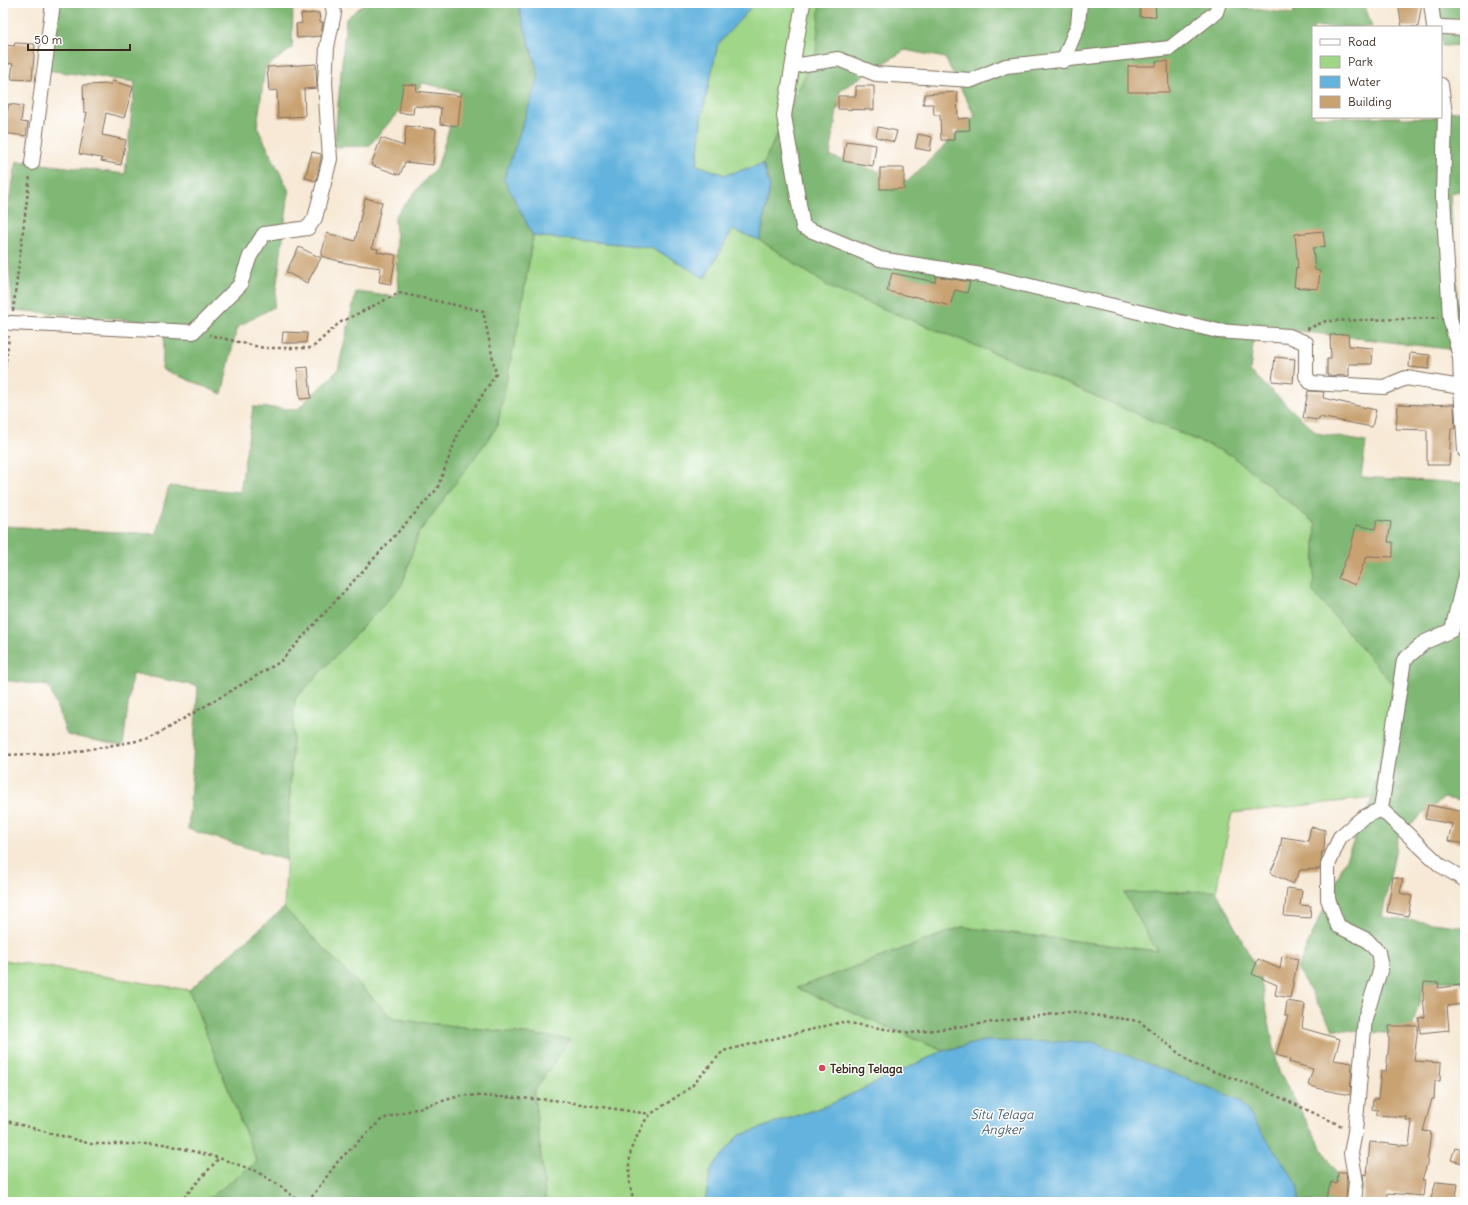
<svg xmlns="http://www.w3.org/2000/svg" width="1468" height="1205" viewBox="0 0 1468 1205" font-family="Delius,sans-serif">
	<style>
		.green { fill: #9fd688; stroke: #6d8053 }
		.forest { fill: #7fb774; stroke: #5d7049; fill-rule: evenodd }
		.water { fill: #64b3de; stroke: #506e7e }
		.building { fill: #c9a272 }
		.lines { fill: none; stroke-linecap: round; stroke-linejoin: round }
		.minor-casing { stroke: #7d6d5e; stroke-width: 16 }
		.path { stroke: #7d6d5e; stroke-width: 2.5; stroke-dasharray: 3 3; stroke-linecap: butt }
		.minor { stroke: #fff; stroke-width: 14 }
		.poi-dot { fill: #d1495b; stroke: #fff; stroke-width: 1.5 }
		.labels { text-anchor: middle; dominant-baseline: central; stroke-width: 3; stroke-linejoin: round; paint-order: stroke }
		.poi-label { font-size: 12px; font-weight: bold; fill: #3b2a1e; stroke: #fff; text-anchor: start }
		.water-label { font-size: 13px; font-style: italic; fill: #4b616b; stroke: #fff }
	</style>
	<rect width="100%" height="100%" fill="#fff"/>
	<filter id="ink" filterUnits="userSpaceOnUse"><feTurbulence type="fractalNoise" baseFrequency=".025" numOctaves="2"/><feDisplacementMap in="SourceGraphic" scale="8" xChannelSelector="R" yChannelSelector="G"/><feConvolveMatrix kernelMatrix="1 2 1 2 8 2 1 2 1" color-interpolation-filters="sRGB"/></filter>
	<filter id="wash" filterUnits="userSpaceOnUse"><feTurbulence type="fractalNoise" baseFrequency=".012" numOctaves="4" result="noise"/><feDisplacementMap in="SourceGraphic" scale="16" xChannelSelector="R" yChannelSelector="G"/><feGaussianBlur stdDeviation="0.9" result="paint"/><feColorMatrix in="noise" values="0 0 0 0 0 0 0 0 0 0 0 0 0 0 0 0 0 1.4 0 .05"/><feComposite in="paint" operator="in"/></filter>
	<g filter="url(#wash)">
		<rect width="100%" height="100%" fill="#f7e9d5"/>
		<g class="green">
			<path d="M755,3H820L816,53L763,164L725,175L697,165L701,119L718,44Z"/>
			<path d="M732,230L760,240L831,288L1017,362L1231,455L1316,524L1313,592L1394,685L1373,798L1232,813L1216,891L1125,893L1158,951L962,927L797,988L943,1051L831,1104L738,1136L711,1169L705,1202H546L534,1092L569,1039L393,1019L284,908L295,699L402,585L418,534L497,427L520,316L533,236L651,247L705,278Z"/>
			<path d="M3,960L189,990L257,1162L204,1202H3Z"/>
		</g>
		<g class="forest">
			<path d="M56,3H293L292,48L265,68L257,127L289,191L274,307L237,327L222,394L162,369L165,323L13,310L5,221L17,161L125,174L135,82L46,70Z"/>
			<path d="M365,3H516L518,6L539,76L505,179L533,236L520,316L497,427L418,534L402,585L295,699L286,860L188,829L198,686L132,673L123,746L67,735L49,686L3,680V526L156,534L169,486L240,492L253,407L298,409L338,370L356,292L398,297L395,216L438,165L460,92L423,83L369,146L334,147L346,19Z"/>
			<path d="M820,3H1221L1222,5L1293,14L1297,3H1364L1372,27H1313V117H1400L1401,118L1441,117V113L1465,110V190L1450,193L1459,322L1465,324V351L1255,326L1250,371L1317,433L1366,442L1361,477L1464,483L1465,470V802L1444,798L1399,833L1382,917L1465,927V981L1425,982L1410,1035L1333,1029L1297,969L1373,798L1394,686L1313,592L1316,524L1231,455L1017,362L831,288L760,240L770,187L763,164L816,53ZM905,50L945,58L975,116L908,181L830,156L840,90Z"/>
			<path d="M1436,3H1465V45L1442,46L1441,27Z"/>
			<path d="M1216,891L1259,973L1279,1072L1347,1193L1346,1202H1299L1298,1185L984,1041L943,1051L797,988L962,927L1157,951L1124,893Z"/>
			<path d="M284,908L393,1019L569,1039L534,1092L546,1202H204L257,1162L189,990Z"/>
		</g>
		<g class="water">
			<path d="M516,3H755L718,44L701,119L697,165L725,175L763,164L770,187L760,240L732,230L705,278L651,247L533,236L504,179L539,76L518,6Z"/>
			<path d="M984,1041L1093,1042L1240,1100L1298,1185L1299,1202H705L711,1169L738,1136L831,1104L943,1051Z"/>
		</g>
		<g id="blocks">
			<g class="building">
				<path d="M1140,3H1155L1156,16L1140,17Z"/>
				<path d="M1398,3H1422L1418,27H1402Z"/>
				<path d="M319,13L320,22H323L321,36L297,38L296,24L302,23L301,14Z"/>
				<path d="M15,43L35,44L32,80L11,79L13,64L3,63V45L14,46Z"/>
				<path d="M1156,61H1168L1169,92H1128V66H1156Z"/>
				<path d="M316,64L317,88L304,89L305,116L278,118L277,90L269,91L267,67Z"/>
				<path d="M112,81L133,87L124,118L106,113L102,135L126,140L121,165L101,161L102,158L79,154L87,112H84L83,85L111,84Z"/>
				<path d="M403,84L417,85L416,91L461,96L458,126L440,124L441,108L414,106L413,114L399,113Z"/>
				<path d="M856,86H874V110L838,109V96H856Z"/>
				<path d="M957,92L958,119L969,118L970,130L954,131V140H941L940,115H934L933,104H923L925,94Z"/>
				<path d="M9,104L23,106L21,122L28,123L26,136L3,133V111L7,112Z"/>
				<path d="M406,126L436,129L433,165L405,162L400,175L371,165L381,138L404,146Z"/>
				<path d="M878,127L897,131L894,142L876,137Z"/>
				<path d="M918,134L932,137L930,151L915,148Z"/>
				<path d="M846,141L876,145L873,166L843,161Z"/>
				<path d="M312,152L321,154V158L316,181L305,178Z"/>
				<rect x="880" y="168" width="24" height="21"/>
				<path d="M365,198L382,202L372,248L378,249L377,252L396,255L391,284L379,282L381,268L346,263L321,256L327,233L355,241Z"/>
				<path d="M1323,231L1325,246L1313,248L1315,270L1320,271L1318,289L1294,287L1296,268L1298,269L1295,234Z"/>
				<path d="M299,247L321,258L307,283L286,272Z"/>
				<path d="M892,273L935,282L936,276L970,282L967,293L955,290L950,306L913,296V297L887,291Z"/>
				<path d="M283,332L307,333L306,343H282Z"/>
				<path d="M1348,334L1349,346L1373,348L1372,364H1349V376L1327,375V359H1331L1330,335Z"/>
				<path d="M1410,353L1430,355L1429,369L1409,367Z"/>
				<path d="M1275,357L1295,359L1293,383L1272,381Z"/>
				<path d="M308,367L311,398L300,399L297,368Z"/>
				<path d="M1308,391L1324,392L1323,398L1376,410L1372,427L1319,417V420L1303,418Z"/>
				<path d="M1398,404L1424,405L1454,404L1455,428H1451L1449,465H1427V430L1396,429Z"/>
				<path d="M1377,520L1391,522L1388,542H1393V557L1367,556L1355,585L1338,578L1351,547L1356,525L1375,529Z"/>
				<path d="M1428,805L1465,812L1462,826H1465V844L1448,841L1452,824L1425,819Z"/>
				<path d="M1311,827L1325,830L1324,852H1322L1320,869L1300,870L1293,884L1270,873L1279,855L1282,837L1308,841Z"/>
				<path d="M1393,877L1403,879L1400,893L1412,896L1408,916L1387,912Z"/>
				<path d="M1287,888L1302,890L1300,905L1311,906L1310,918L1284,916Z"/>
				<path d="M1282,956L1298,959L1290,998L1275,995L1277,985L1252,974L1258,959L1280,969Z"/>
				<path d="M1424,982L1439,983L1438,988L1460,985L1462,1004L1447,1006L1449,1030L1420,1033L1419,1018L1425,1017L1423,997Z"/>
				<path d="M1287,1001L1305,1004L1302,1028L1340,1039L1334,1060L1352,1063L1350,1095L1324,1090L1308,1085L1313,1069L1289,1062L1290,1059L1276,1055L1288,1016H1285Z"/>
				<path d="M1389,1026H1418L1414,1061L1441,1063L1440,1081H1435L1434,1099H1432L1423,1131L1431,1132L1427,1164L1422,1180H1425L1423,1196L1388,1193L1387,1202H1363L1364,1183L1363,1174L1367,1175L1370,1142L1409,1146L1412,1121L1406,1120L1407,1117L1376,1115L1378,1110L1372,1109L1373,1099H1378L1381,1071L1386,1072L1389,1043Z"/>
				<path d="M1455,1148L1465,1151V1164L1451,1160Z"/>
				<path d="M1338,1172H1346L1347,1182L1346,1202H1339L1326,1198L1331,1182L1337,1184Z"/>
				<path d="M1436,1182L1458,1184L1455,1202H1430Z"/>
			</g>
		</g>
	</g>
	<g filter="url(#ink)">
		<use href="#blocks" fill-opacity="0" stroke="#7d6d5e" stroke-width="1"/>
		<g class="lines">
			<defs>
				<g id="minor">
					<path d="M803,3L784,116L803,227L880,259L988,276L1218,331L1289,336L1306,343V376L1311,383L1384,387L1406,378L1461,387"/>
					<path d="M1431,3L1434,27"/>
					<path d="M1441,27L1465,28"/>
					<path d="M1063,61L1078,25L1080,3"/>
					<path d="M793,66L838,59L876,74L972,80L1006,66L1170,48L1216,12L1219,3"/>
					<path d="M1441,85L1445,114L1443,196L1450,318L1460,357L1461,387L1465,451"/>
					<path d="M32,163L53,3"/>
					<path d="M11,323L193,332L240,285L250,256L264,234L308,228L315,218L330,159L325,82L327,47L334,13L332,3"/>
					<path d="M1381,809L1440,865L1465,880"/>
					<path d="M1354,1202L1356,1182L1351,1153L1355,1132L1365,1018L1381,968L1378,952L1367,940L1338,926L1328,899V865L1340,837L1362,818L1381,809L1404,660L1425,642L1452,630L1465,576"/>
				</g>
			</defs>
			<use href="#minor" class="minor-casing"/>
			<g class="path">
				<path d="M13,311L30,175"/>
				<path d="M1307,329L1326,321L1438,318"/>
				<path d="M3,385L9,336"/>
				<path d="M3,755L67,753L149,739L280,662L437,489L459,431L496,374L483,311L399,293L339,323L312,348H264L209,335"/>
				<path d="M3,1120L91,1144H165L219,1158"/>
				<path d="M180,1202L219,1158L256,1171L280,1186L300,1202"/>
				<path d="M308,1202L339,1160L382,1119L463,1095L553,1100L650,1114"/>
				<path d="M634,1202L630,1186L629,1165L631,1149L644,1122L651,1114L691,1087L723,1051L842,1022L911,1033L1069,1012L1139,1021L1192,1064L1255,1086L1342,1126"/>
			</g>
			<use href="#minor" class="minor"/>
		</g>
	</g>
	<circle class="poi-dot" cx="822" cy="1068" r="4"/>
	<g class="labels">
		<g class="poi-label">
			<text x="830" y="1068">Tebing Telaga</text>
		</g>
		<g class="water-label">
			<text x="1002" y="1114">Situ Telaga<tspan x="1002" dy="15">Angker</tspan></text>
		</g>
	</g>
	<rect width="1468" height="1205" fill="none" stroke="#fff" stroke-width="16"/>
	<rect x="1312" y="26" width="130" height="92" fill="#ffffff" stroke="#b1aaa5"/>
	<rect x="1320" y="39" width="20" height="6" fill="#ffffff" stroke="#b1aaa5"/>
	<text x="1348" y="46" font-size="12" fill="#3b2a1e">Road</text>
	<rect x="1320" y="56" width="20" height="12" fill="#9fd688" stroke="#b1aaa5"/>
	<text x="1348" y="66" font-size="12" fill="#3b2a1e">Park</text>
	<rect x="1320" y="76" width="20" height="12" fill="#64b3de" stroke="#b1aaa5"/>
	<text x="1348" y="86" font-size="12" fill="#3b2a1e">Water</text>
	<rect x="1320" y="96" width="20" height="12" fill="#c9a272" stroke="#b1aaa5"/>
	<text x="1348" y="106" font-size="12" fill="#3b2a1e">Building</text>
	<path d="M28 44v6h102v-6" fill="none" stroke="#3b2a1e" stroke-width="2"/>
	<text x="34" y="44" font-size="12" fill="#3b2a1e" stroke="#ffffff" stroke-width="3" paint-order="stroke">50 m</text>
</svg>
